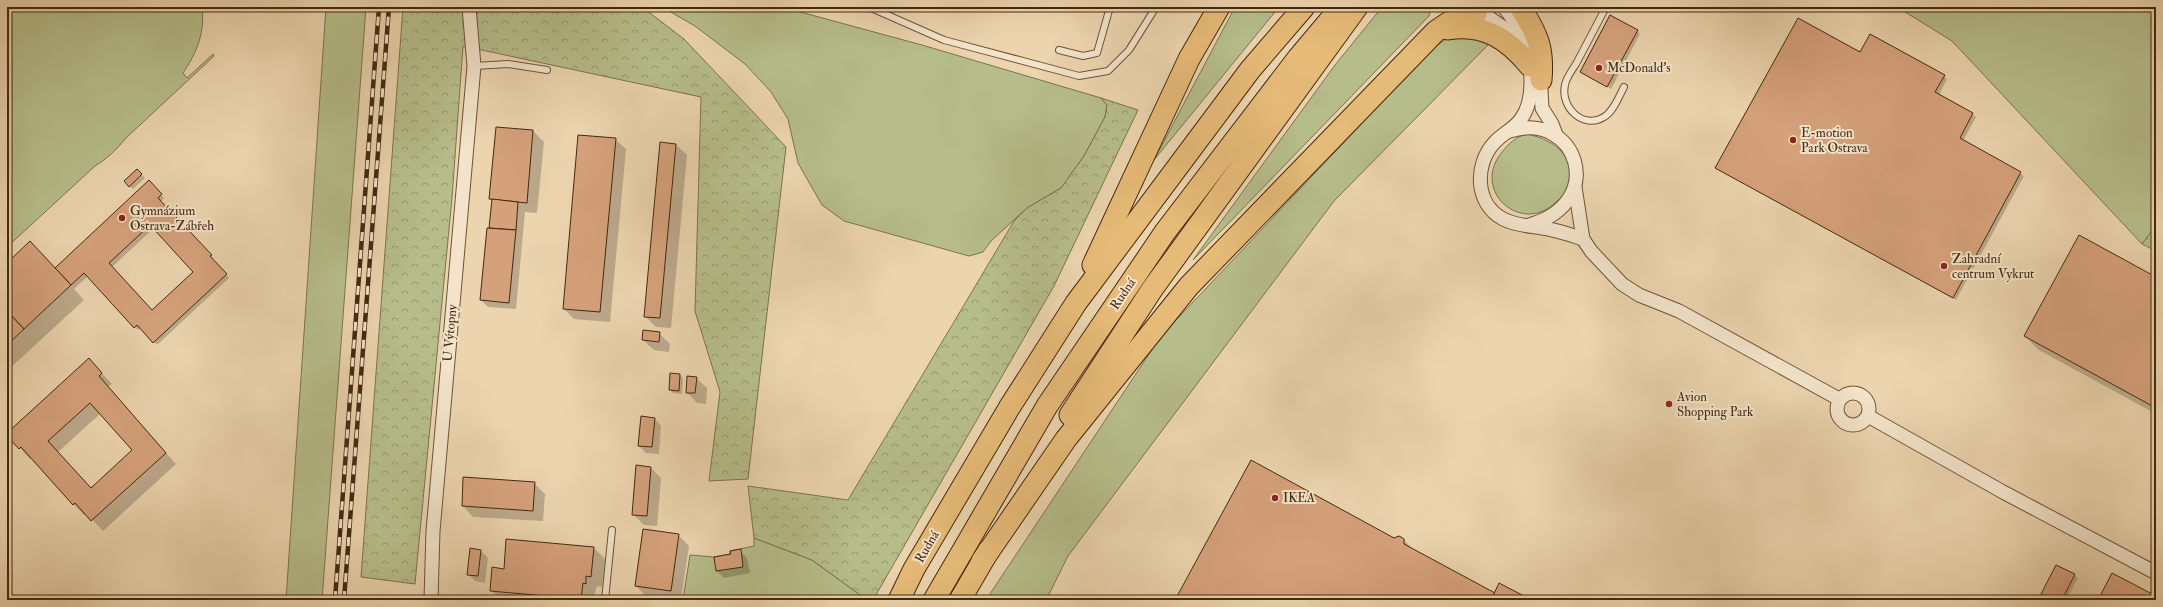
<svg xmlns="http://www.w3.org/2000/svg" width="2163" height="607" viewBox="0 0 2163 607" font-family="'IM FELL Double Pica',serif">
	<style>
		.green { fill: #b6bd8b; stroke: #7e724e }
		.forest { fill: url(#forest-crowns); stroke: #7e724e }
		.shadow { fill: #0003; fill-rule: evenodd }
		.building { fill: #d5a17b; stroke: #452810; fill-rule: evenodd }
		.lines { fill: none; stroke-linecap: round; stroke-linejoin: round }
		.service-casing { stroke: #6e5338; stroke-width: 8 }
		.minor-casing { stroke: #6e5338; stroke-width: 15 }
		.trunk-casing { stroke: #452810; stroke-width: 23 }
		.service { stroke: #f2e3ca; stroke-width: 6 }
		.minor { stroke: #f2e3ca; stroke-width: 13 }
		.trunk { stroke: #e6ba77; stroke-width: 21 }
		.rail-casing { stroke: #452810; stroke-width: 4.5 }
		.rail { stroke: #f2e3ca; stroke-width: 3; stroke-dasharray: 9; stroke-linecap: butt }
		.poi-dot { fill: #8f2418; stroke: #f2e3ca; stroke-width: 1.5 }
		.labels { text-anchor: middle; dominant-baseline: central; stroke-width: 4; stroke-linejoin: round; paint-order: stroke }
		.poi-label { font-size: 13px; fill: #452810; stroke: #f2e3ca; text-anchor: start }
		.street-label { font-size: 13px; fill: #452810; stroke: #f2e3ca }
	</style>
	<defs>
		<pattern id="forest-crowns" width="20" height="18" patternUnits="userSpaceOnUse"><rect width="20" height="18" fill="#b6bd8b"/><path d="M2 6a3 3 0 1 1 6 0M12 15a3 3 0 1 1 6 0" fill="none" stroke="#969a70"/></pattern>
	</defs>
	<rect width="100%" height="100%" fill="#ebd4ae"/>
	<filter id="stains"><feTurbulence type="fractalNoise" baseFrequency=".005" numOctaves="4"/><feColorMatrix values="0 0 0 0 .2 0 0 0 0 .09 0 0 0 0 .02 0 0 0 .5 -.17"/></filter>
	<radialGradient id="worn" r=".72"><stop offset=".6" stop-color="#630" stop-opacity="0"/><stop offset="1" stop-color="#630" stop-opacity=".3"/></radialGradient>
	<g class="green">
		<path d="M17,7H202C205,33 197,52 183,73L187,78L213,54L214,56L126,138C116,150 108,158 95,166L7,247V16Z"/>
		<path d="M326,7H366L322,600H286Z"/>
		<path d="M662,7H782L922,45L1101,98L1107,105L1105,117L1084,156L1061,188L1027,208L991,241L983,252L969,256L844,221L822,205L798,163L788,119L771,92L745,64L695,26Z"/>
		<path d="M1235,7H1279L1154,160Z"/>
		<path d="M1382,7H1431L1429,16L1193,260L1335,65Z"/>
		<path d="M1897,7H2156V226L2142,244L1952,41Z"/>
		<path d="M1452,36L1492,41L1334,201L1068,556L1046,600H986L1161,336L1435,46Z"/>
		<path d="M1526,134C1556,139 1582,161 1565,194C1563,197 1559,200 1556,202C1522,236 1470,191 1502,152C1508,144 1516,137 1526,134Z"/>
		<path d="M754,538L812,560L867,600H683L690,555L714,557L730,554V551L754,546Z"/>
	</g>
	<g class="forest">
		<path d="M403,7H642L684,39L786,147L748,479L709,481L720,392L695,311L701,97L463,46L452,198L415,584L361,577Z"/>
		<path d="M1101,98L1138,110L1054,286L873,600H867L812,560L754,538L748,486L848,500L1014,221L1027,208L1061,188L1084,156L1105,117L1107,105Z"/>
		<path d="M2156,226V251L2142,244Z"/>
	</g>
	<g class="shadow">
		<path d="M1637,31L1640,34L1611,89L1581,71Z"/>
		<path d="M1861,53L1944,76L1947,79L1939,95L1976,117L1963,141L2024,176L1956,300L1717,168Z"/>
		<path d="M497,128L533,131L544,142L537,213L525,212L516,309L488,307L481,300L493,201L490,199Z"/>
		<path d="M615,139L626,149L610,322L574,319L564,309Z"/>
		<path d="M661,143L676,145L687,155L671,328L656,327L645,316Z"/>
		<path d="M137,170L145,178L133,189L125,181Z"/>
		<path d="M149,182L164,198L160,202L214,259L213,260L229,278L157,345L140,328L138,330L135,327L88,276L74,289L84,300L7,371V264L56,269ZM154,228L194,272L152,311L112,267Z"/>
		<path d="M2156,278V414L2039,350L2025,336Z"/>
		<path d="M659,333L670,344L669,352L654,350L643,340Z"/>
		<path d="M89,360L112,384L108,387L176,464L103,531L86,513L84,515L31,457L30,459L20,448ZM101,413L134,450L91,489L58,452Z"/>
		<path d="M680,375L683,378L682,394L673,393L670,390Z"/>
		<path d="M696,378L707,388L706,404L697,403L687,392Z"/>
		<path d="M654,418L661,426L659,454L646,453L639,446Z"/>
		<path d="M651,468L661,478L657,526L644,525L633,514Z"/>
		<path d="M534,483L545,494L543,521L473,517L463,506Z"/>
		<path d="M678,535L689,546L681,600L647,597L636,586Z"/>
		<path d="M1403,539L1414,550L1495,594L1528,600H1176L1394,540Z"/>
		<path d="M594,548L605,559L602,587L597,586L593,600H501L491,590L505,570Z"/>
		<path d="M471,549L481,551L488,558L485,583L475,581L468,574Z"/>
		<path d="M740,551L747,558L750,573L724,578L717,571L732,555Z"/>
		<path d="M2074,575L2078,578L2066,600H2039Z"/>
	</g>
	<g class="building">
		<path d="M1610,15L1638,30L1607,87L1580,72Z"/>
		<path d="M1798,18L1860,52L1870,34L1945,75L1935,92L1973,113L1960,138L2021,172L1953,298L1715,168Z"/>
		<path d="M496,127L533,130L527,203L489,199Z"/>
		<path d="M578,135L616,138L600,312L563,309Z"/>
		<path d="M660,142L676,144L660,318L644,317Z"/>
		<path d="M137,169L142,174L129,187L124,181Z"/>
		<path d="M149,180L162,194L158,198L212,255L210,256L227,274L153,343L137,325L134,328L84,273L71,285L55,268ZM150,225L193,272L152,310L109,263Z"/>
		<path d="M492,199L518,202L516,230L489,228Z"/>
		<path d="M487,228L516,230L509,303L480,300Z"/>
		<path d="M2079,235L2156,277V408L2024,336Z"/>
		<path d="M30,241L71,285L24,329L7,311V263Z"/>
		<path d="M7,311L24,329L7,345Z"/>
		<path d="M643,330L660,332L659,342L642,340Z"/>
		<path d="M89,358L102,373L99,376L166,453L91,521L75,503L73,505L21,447L19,449L7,436V433ZM90,403L132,450L91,488L48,441Z"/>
		<path d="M670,373L680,374L679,391L669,390Z"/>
		<path d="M687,376L697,377L695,393H686Z"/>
		<path d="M641,416L655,418L652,447L638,446Z"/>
		<path d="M1251,460L1394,538L1399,536L1401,537L1404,539V544L1495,593L1491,600H1175Z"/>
		<path d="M636,465L651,467L647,516L632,515Z"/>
		<path d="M463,477L535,482L533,511L462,506Z"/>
		<path d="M643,529L679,534L671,591L635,586Z"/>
		<path d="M506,539L594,547L591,577L586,576V584L583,583L581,599L490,591L492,567L504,569Z"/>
		<path d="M470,548L481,550L478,576L467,575Z"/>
		<path d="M741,549L743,567L716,571L714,557L731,554L730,551Z"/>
		<path d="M2056,565L2075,574L2062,600H2038Z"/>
		<path d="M2112,573L2156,596V600H2098Z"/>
		<path d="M1499,583L1524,596L1531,600H1491Z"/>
	</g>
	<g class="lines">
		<defs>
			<g id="service">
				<path d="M869,7L944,40L1079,76L1108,71L1129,50L1156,7"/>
				<path d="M1606,7C1596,26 1586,45 1576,64C1572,70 1566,78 1565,85C1560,107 1583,130 1604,117C1614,111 1619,96 1624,87"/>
				<path d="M1059,50L1083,56L1097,53L1110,7"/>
				<path d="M474,66L508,64L547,70"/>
				<path d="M605,600L612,530"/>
			</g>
			<g id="minor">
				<path d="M1504,7L1532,46"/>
				<path d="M1484,14L1507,30L1520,45"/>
				<path d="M1530,66C1532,83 1532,104 1521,119C1514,129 1502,134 1494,143C1474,165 1475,204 1503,219C1516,226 1533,226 1548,229C1560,231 1571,235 1583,239"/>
				<path d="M1540,73L1542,108L1552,124L1557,137"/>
				<path d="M1510,131C1577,110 1609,203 1529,225"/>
				<path d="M1575,187L1583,239L1591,251L1622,284L1639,295L1679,311L1839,399"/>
				<circle cx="1853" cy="409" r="16"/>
				<path d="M1868,416L2003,492L2156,573"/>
				<path d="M431,600L433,531L474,66L469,7"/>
			</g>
			<g id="trunk">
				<path d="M1520,7C1537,33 1544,48 1541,80"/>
				<path d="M1448,29C1484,23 1508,39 1530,66"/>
				<path d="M1093,265L1189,59L1219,7"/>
				<path d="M1070,415L1153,288L1357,7"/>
				<path d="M982,561L1066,439L1189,286L1436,31L1454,19L1476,14"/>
				<path d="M899,600L914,569L1009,408L1076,303L1250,70L1304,7"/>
				<path d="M934,600L1047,406L1165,232L1298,58L1341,7"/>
				<path d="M960,600L989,550"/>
			</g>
		</defs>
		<use href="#service" class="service-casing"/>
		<use href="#minor" class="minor-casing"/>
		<use href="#trunk" class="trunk-casing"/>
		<use href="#service" class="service"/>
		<use href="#minor" class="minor"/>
		<use href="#trunk" class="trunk"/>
		<defs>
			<g id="rail">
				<path d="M335,600L379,7"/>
				<path d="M344,600L389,7"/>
			</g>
		</defs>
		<use href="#rail" class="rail-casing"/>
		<use href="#rail" class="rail"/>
	</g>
	<g class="poi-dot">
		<circle cx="1599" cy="68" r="4"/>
		<circle cx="1793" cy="140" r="4"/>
		<circle cx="122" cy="218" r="4"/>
		<circle cx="1944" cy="266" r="4"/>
		<circle cx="1669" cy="404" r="4"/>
		<circle cx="1275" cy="498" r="4"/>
	</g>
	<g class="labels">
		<g class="poi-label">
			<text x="1607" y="68">McDonald's</text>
			<text x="1801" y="133">E-motion<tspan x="1801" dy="15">Park Ostrava</tspan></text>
			<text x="130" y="211">Gymnázium<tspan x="130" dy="15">Ostrava-Zábřeh</tspan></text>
			<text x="1952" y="259">Zahradní<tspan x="1952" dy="15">centrum Vykrut</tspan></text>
			<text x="1677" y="397">Avion<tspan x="1677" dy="15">Shopping Park</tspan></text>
			<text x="1283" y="498">IKEA</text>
		</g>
		<g class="street-label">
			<text transform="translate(1123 294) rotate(-56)">Rudná</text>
			<text transform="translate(450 333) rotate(-85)">U Výtopny</text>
			<text transform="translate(927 547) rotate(-60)">Rudná</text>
		</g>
	</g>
	<rect width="2163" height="607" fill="none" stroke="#ebd4ae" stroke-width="24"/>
	<rect x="8" y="8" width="2147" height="591" fill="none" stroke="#452810" stroke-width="2"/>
	<rect x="12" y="12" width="2139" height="583" fill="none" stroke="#452810"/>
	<rect width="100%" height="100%" filter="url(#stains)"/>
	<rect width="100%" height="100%" fill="url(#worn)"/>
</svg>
